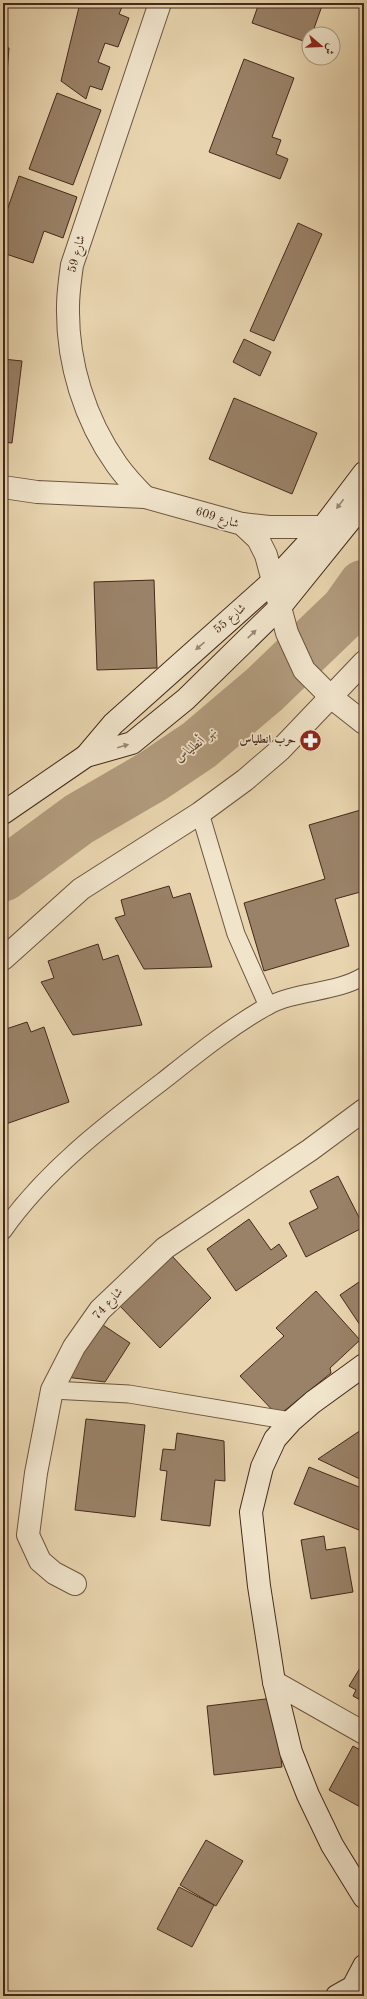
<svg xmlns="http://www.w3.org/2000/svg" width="367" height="1999" viewBox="0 0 367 1999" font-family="'Old Standard TT',Amiri,serif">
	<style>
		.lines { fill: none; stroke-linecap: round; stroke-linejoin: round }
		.river { stroke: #b19b7d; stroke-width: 53 }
		.building { fill: #9a8268; stroke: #45291b }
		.lane-casing { stroke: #6e5440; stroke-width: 19 }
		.street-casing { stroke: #6e5440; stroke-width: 24 }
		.secondary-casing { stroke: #45291b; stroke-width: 24 }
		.lane { stroke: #f0e4cb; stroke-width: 17 }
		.street { stroke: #f0e4cb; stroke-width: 22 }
		.secondary { stroke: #f0e4cb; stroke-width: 22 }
		.oneway { fill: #9a8673 }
		.labels { text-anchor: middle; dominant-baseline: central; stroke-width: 3.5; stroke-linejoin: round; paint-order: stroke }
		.street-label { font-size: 12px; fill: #45291b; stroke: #f0e4cb }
		.poi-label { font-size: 12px; font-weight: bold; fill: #45291b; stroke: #f0e4cb; text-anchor: end }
		.water-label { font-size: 13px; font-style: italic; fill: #604634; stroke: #f0e4cb }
	</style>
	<rect width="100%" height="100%" fill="#e8d5af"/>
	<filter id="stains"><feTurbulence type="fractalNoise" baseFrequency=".005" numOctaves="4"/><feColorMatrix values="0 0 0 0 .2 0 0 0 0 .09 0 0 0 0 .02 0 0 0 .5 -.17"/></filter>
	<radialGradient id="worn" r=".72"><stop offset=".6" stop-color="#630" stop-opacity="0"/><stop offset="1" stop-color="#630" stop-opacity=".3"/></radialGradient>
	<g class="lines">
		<path class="river" d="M3,875L79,819L153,776L199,745L265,689L347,610L364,586"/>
	</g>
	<g class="building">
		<path d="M3,3H7L6,19H3Z"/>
		<path d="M80,3H112L122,7L119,14L129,18L118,47L105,43L98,62L110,67L102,90L90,86L86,99L61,81Z"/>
		<path d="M259,3H323L312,34H309V43L252,23Z"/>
		<path d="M3,47L9,48L3,124Z"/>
		<path d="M244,59L294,78L272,137L281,140L276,154L288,159L280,179L209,152Z"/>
		<path d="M57,93L101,110L73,185L29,169Z"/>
		<path d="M19,176L77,197L63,238L44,231L33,263L3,253V222Z"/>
		<path d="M298,223L322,234L274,341L250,331Z"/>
		<path d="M244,339L271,352L260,376L233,362Z"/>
		<path d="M3,359L22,361L12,443L3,442Z"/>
		<path d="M234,398L317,433L292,494L209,459Z"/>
		<path d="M154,580L157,668L97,670L94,582Z"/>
		<path d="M364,809V891L335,899L349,946L264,971L244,903L325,879L309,825Z"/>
		<path d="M169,886L173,898L190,893L212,967L144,969L115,918L125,915L121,900Z"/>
		<path d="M98,944L103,960L118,955L142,1025L73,1035L41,982L54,978L48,961Z"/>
		<path d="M27,1022L31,1032L44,1027L69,1102L3,1125V1030Z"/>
		<path d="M338,1176L364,1227L306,1257L289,1223L318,1208L310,1191Z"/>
		<path d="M249,1219L271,1250L279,1244L287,1256L236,1291L207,1249Z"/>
		<path d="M172,1256L211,1298L160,1348L120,1306Z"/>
		<path d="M359,1282L364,1290V1331L340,1295Z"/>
		<path d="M316,1291L360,1340L330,1368L331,1373L278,1416L240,1376L284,1336L276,1328Z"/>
		<path d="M103,1325L130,1343L105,1382L66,1377Z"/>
		<path d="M86,1419L145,1425L135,1517L75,1510Z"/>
		<path d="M364,1428V1481L318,1459Z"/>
		<path d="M177,1433L224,1441L225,1481L215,1480L210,1526L161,1520L167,1471L160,1470L163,1449L175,1450Z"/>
		<path d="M309,1467L364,1489V1518L359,1530L294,1504Z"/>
		<path d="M324,1536L326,1550L345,1547L353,1592L311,1599L301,1540Z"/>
		<path d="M360,1668L364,1670V1702L353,1696L356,1690L349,1686Z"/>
		<path d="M274,1698L282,1767L214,1775L207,1706Z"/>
		<path d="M353,1746L364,1752V1809L329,1790Z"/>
		<path d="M206,1840L243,1861L216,1906L180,1885Z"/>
		<path d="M179,1887L214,1905L192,1947L157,1929Z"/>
	</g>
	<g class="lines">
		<defs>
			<g id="lane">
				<path d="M200,813L236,934L268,1006"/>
				<path d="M3,1231C45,1171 105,1125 163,1081C196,1055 229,1028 266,1007C296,990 334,994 364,976"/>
				<path d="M52,1390L129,1394L291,1421"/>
			</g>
			<g id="street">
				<path d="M3,487L37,492L145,497L242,524L258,539L266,555L287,633L304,670L331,697L364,723"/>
				<path d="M145,497C135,487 125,476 117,465C85,420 67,363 68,307C68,293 70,279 72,265L160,3"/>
				<path d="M242,524L269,527H323"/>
				<path d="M3,959L81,889L200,813L245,780L280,750L364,662"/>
				<path d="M75,1584L54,1573L40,1561L28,1535L36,1473L52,1390L74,1347L100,1310L165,1248L310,1150L364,1110"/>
				<path d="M274,1682L364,1733"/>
			</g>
			<g id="secondary">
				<path d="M86,756L113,724L272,582L323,527L364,473"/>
				<path d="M3,813L86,756L132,743L186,699L280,607L364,503"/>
				<path d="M364,1365L313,1402L291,1421L275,1439L262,1467L251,1512L259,1586L274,1682L291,1752L308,1795L332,1845L364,1897"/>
				<path d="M337,1996L353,1987L364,1966"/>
			</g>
		</defs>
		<use href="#lane" class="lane-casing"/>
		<use href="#street" class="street-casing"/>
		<use href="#secondary" class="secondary-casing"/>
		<use href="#lane" class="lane"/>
		<use href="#street" class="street"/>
		<use href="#secondary" class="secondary"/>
	</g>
	<defs><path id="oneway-solid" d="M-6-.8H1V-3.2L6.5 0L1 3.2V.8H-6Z"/></defs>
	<g class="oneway">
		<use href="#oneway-solid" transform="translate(340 504) rotate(127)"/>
		<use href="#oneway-solid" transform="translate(252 634) rotate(-44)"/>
		<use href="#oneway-solid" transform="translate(200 646) rotate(139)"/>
		<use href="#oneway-solid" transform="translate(123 746) rotate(-16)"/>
	</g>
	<defs>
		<symbol id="pharmacy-disc" viewBox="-11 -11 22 22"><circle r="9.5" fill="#8f2418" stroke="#f0e4cb"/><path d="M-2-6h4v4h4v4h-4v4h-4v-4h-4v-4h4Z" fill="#fff"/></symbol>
	</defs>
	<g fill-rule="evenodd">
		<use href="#pharmacy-disc" x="298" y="728" width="25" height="25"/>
	</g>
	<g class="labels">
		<g class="street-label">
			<text transform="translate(77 254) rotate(-75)">شارع 59</text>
			<text transform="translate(217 518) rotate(18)">شارع 609</text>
			<text transform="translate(230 619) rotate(-41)">شارع 55</text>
			<text transform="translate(108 1304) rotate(-47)">شارع 74</text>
		</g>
		<g class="poi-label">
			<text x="296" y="740">حرب انطلياس</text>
		</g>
		<g class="water-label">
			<text transform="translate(196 745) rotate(-37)">نهر أنطلياس</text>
		</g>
	</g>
	<rect width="367" height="1999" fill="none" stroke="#e8d5af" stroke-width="16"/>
	<rect x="4" y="4" width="359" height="1991" fill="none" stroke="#45291b" stroke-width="2"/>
	<rect x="8" y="8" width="351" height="1983" fill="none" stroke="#45291b"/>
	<g transform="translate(321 46) rotate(109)"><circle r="19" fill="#f0e4cb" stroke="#ac9985"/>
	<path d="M0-3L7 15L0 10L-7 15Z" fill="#8f2418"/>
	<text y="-6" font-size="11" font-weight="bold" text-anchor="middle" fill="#45291b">ش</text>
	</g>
	<rect width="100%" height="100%" filter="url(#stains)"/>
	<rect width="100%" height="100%" fill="url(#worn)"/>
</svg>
